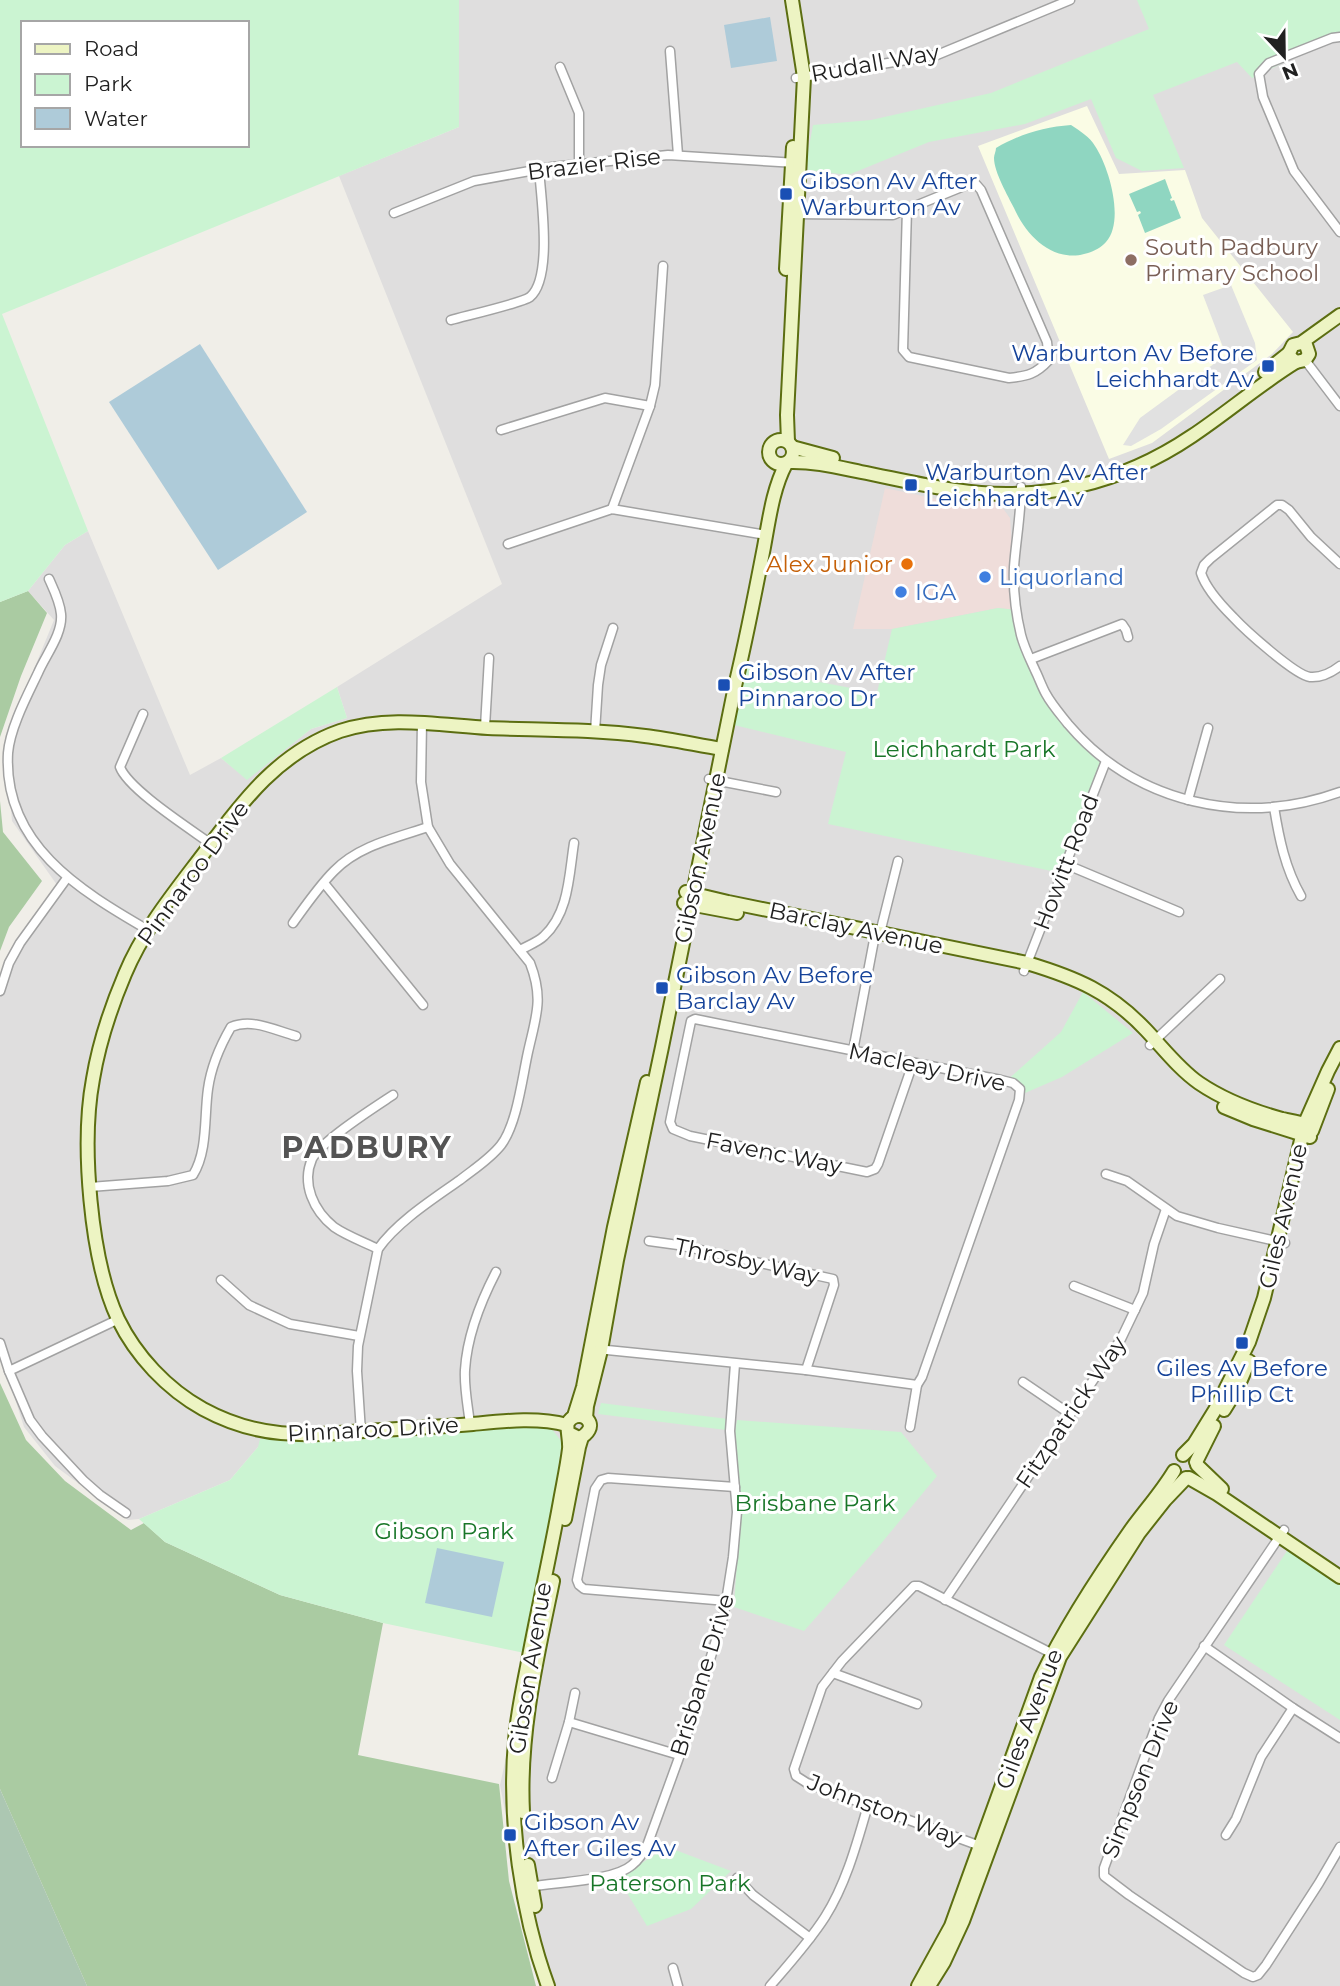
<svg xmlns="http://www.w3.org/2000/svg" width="1340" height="1986" viewBox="0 0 1340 1986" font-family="Montserrat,sans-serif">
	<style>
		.residential { fill: #dfdede }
		.commercial { fill: #efddda }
		.education { fill: #fafce5 }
		.forest { fill: #aacba2 }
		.cemetery { fill: #acc7b2 }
		.park { fill: #cbf4d2; fill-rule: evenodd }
		.pitch { fill: #8fd6c1 }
		.parking { fill: #e1e1e1 }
		.water { fill: #aecbd9 }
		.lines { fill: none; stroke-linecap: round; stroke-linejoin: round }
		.street-casing { stroke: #a2a2a2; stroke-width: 11 }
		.secondary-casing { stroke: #5c6e11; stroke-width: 16 }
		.street { stroke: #fff; stroke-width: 8 }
		.secondary { stroke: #edf4c3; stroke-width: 12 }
		.transit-dot { fill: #1a4fb4; stroke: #fff; stroke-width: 2.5 }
		.education-dot { fill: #8d6e63; stroke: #fff; stroke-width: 2.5 }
		.food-dot { fill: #e8710a; stroke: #fff; stroke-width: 2.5 }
		.shop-dot { fill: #3f7fe0; stroke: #fff; stroke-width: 2.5 }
		.labels { text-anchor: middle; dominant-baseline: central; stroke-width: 6; stroke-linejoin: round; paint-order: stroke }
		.street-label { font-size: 23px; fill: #212121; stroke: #fff }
		.transit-label { font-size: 23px; fill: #164399; stroke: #fff; text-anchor: start }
		.education-label { font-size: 23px; fill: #785e54; stroke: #fff; text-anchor: start }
		.food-label { font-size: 23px; fill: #c56008; stroke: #fff; text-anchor: end }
		.shop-label { font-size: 23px; fill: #366cbe; stroke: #fff; text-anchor: start }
		.park-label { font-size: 23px; fill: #187628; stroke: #fff }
		.district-label { font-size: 30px; font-weight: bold; letter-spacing: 2px; fill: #545454; stroke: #fff }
	</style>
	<rect width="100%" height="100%" fill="#f0eee8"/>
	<path class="residential" d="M459,0H1340V1986H549L521,1895L500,1785L529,1654L258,1447L230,1480L139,1519L128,1520L55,1466L24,1427L0,1352V979L57,885L12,821L5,740L54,620L28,591L65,545L88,531L190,775L221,758L247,779L311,729L347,718L337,687L502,584L339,176L459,127Z"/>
	<path class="commercial" d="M885,488L941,500L946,502L967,505L975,502L999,503L1010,518L1017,610L998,608L892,629H853Z"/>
	<path class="education" d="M1087,106L1119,174L1185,170L1202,218L1293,332L1272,354L1152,443L1109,459L978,146Z"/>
	<g class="forest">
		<path d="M28,591L47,613L21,676L0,737V602Z"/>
		<path d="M0,801L3,832L42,881L9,927L0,951Z"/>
		<path d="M0,1383L26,1440L65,1481L131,1530L144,1523L165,1542L280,1595L383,1623L358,1755L499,1784L509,1881L536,1986H87L0,1789Z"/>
	</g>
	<path class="cemetery" d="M0,1789L87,1986H0Z"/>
	<g class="park">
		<path d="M0,0H459V127L2,314L88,531L65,545L28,591L0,602ZM23,23H247V145H23Z"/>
		<path d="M1137,0H1340V35L1252,78L1237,62L1153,95L1184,168L1142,171L1116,158L1091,99L1025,124L929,142L848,175L808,170L807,158L813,125L871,120L991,93L1149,29Z"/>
		<path d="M998,608L1017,610L1038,677L1064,718L1106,761L1056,872L828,824L846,752L734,725L747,668L877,693L892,629Z"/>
		<path d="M337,687L347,718L311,729L247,780L221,758Z"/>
		<path d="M1083,992L1133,1033L1062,1077L1025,1093L1005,1082L1061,1032Z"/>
		<path d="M601,1403L728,1419L726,1430L598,1414Z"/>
		<path d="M737,1420L901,1432L937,1476L879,1546L804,1631L734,1607L740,1514L731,1453Z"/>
		<path d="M496,1425L551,1428L562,1442L529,1654L383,1623L280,1595L165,1542L139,1519L230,1480L258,1447L260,1439L386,1430Z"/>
		<path d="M1289,1548L1340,1582V1720L1224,1645Z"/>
		<path d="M662,1845L731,1871L691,1909L647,1926L618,1878L656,1854Z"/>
	</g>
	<g class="pitch">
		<path d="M1071,125C1080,131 1090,137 1095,146C1109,167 1125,221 1106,242C1102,247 1094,251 1088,253C1054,264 1027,237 1014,208C1008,196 994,172 994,158C994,155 996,151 996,148C1020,134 1044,127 1071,125Z"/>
		<path d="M1165,179L1172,198L1170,199L1171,201L1174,200L1181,218L1145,233L1138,215L1141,213L1140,211L1137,212L1129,194Z"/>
	</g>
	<path class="parking" d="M1231,285L1255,343L1257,360L1161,429L1131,446L1123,445L1140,418L1226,355L1203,295Z"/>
	<g class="water">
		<path d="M770,17L777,61L731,68L724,25Z"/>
		<path d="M200,344L307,512L218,570L109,402Z"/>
		<path d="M437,1548L504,1562L492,1617L425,1603Z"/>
	</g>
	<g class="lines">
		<defs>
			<g id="street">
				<path d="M1340,37L1332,38L1269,63L1259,74L1263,97L1294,171L1340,232"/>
				<path d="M670,51L678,155"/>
				<path d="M560,67L579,113V164"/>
				<path d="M796,78L937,55L1070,0"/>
				<path d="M394,213L474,181L552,167L668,155L796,163"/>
				<path d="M793,214L893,215L974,182L981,190L1047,342L1049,360C1036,374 1028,376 1009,378L909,357L903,350L907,209"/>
				<path d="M451,320C465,316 522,303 530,297C553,278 541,198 539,169"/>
				<path d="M1305,360L1340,406"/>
				<path d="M501,430L605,398L650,406"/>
				<path d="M1021,487C1021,514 1016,540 1014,567C1013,589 1016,614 1021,635C1024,647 1030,659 1035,670C1039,678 1042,687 1046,694C1052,705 1061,715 1068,724C1136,804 1243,827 1340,792"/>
				<path d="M612,509L650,406L655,385L663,266"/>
				<path d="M508,544L612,509L766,535"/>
				<path d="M1340,564L1311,537L1289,510L1282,505H1277L1210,559L1204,565L1201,573C1206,589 1222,606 1233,617C1245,630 1295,675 1310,677C1322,678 1331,673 1340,666"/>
				<path d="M49,579C54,590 60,602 61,614C63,634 45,656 38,673C27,696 10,728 8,753C3,844 79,890 148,930"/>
				<path d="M1031,659L1122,624L1126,630L1128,637"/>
				<path d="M143,714L120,767C128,789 189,828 211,844"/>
				<path d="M485,727L489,658"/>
				<path d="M595,732L598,685L601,665L613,628"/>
				<path d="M709,779L776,792"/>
				<path d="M1188,800L1208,728"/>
				<path d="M1274,807C1279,838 1285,868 1301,896"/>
				<path d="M1065,864L1179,912"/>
				<path d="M324,883L423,1005"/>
				<path d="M293,923C306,905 319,886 334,871C358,846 395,838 428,827"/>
				<path d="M520,950C527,946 538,942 544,936C569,913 569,875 574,843"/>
				<path d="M1024,971L1106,761"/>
				<path d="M0,991L9,963L20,943L67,878"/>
				<path d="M1150,1045L1220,979"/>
				<path d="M853,1051L874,940L880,933L898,861"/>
				<path d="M1106,1174L1127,1181L1177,1216L1218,1228L1285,1243"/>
				<path d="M90,1187L168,1181L193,1175C208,1151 204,1116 208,1089C211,1067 220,1046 231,1027C252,1018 274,1030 296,1036"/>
				<path d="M649,1241L678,1245L833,1279L834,1285L806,1370"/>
				<path d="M378,1249C364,1242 347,1236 334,1227C314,1211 301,1184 312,1159C321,1141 375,1107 393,1095"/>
				<path d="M221,1280L249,1305L290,1324L359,1336"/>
				<path d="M1074,1286L1135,1310"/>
				<path d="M0,1343L9,1371L119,1319"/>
				<path d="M597,1349L806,1370L917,1385L922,1377L1019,1100L1020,1089L1013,1083L1001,1080C899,1060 797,1039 695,1019L691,1021L670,1122L673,1129L690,1136L867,1172L875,1169L878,1164L913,1063"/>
				<path d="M9,1371L30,1420L42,1436L83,1480L100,1495L126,1513"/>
				<path d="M1023,1382L1070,1414"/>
				<path d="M470,1424C468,1407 464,1388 465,1370C467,1337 481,1301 496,1272"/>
				<path d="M910,1427L917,1385"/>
				<path d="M361,1432L357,1371L358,1346L378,1249C397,1222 433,1199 460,1180C474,1169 490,1159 501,1145C517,1124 522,1079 528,1052C536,1016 544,999 530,963L450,864L428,827L421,782L422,722"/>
				<path d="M1284,1530L1168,1701L1159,1718L1104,1868V1876L1129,1895L1244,1973L1253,1977L1258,1975L1266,1965L1319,1883L1340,1847"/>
				<path d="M945,1600L1121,1339L1143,1293L1154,1244L1166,1209"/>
				<path d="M727,1601L584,1589L579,1585L577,1580L595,1489L601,1480L608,1478L735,1487"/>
				<path d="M1204,1646L1293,1708L1340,1738"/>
				<path d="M833,1673L917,1704"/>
				<path d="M569,1722L679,1755"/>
				<path d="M552,1778L569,1722L575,1693"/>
				<path d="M1226,1835L1236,1819L1261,1757L1293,1708"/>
				<path d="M983,1847L807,1783L796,1776L794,1769L822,1687L842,1661L914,1586H919L1055,1655"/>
				<path d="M737,1878L753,1895L810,1938"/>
				<path d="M530,1887C555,1882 614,1881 632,1865C640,1859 644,1852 648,1843L685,1741L724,1614L733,1557L737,1512L730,1431L735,1364"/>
				<path d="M673,1968L678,1986"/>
				<path d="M770,1986C789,1964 809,1942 825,1917C846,1884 857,1843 868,1805"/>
			</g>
			<g id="secondary">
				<path d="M786,269L793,147"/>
				<path d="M1301,343L1306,345L1309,354L1305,360L1296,362L1291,358L1289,353L1293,345L1301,343L1340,315"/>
				<path d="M1265,372L1289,353"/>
				<circle cx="781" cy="452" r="12"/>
				<path d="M788,442L787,415L804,77L792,0"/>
				<path d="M792,447L833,458"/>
				<path d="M788,462C813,461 837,467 861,472C892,478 924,486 955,490C1040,503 1121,484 1192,436C1228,412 1260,384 1296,362"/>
				<path d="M686,892L728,902L1027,963C1077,978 1110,992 1146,1030C1163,1048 1179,1069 1199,1083C1224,1100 1253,1111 1282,1119C1292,1121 1303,1123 1313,1126"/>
				<path d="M684,903L737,913"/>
				<path d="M1224,1107L1253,1119L1310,1137"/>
				<path d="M1312,1131L1328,1089"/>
				<path d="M1224,1410L1237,1389L1249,1361"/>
				<path d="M574,1416L583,1387L614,1227L647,1082"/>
				<path d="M586,1418L587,1406L601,1350L617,1260L662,1047L735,686C746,640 755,594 764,547C769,520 773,488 786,464"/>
				<path d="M567,1425C537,1417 504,1421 473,1424C437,1427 400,1429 364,1431C303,1436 258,1439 203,1409C167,1389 136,1356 118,1319C90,1259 81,1143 93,1079C99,1043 111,1007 125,974C144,928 177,889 207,849C243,800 280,752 340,731C388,715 439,725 488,728C540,730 593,729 645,736C671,739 697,745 722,749"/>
				<path d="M1183,1455L1194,1444L1215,1410L1249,1342L1264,1298L1305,1123L1328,1071L1340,1048"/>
				<path d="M1196,1462L1214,1426"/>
				<path d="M1197,1465L1222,1489"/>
				<path d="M1189,1478L1217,1494L1340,1577"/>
				<path d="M565,1519L579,1447L582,1437"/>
				<path d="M523,1812C519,1734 537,1658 553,1581"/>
				<path d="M528,1865L535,1906"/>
				<path d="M548,1986C521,1912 508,1819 515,1741C517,1716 522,1692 527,1667C537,1612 550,1557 560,1501C563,1484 567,1466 569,1449C570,1441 566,1428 568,1423C571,1416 580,1414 586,1418C595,1426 587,1435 579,1438L569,1433"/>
				<path d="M918,1986L951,1926L1041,1677C1066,1625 1099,1575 1132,1528C1146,1509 1162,1491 1174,1471"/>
				<path d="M929,1986L944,1962L963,1921L1060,1657L1139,1533L1165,1500L1186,1478"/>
			</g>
		</defs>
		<use href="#street" class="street-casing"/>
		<use href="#secondary" class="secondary-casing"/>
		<use href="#street" class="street"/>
		<use href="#secondary" class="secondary"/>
	</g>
	<g class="transit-dot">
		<rect x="779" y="187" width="14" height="14" rx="3.5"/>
		<rect x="1261" y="359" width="14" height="14" rx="3.5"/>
		<rect x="904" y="478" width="14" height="14" rx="3.5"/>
		<rect x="717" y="678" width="14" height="14" rx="3.5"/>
		<rect x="655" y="981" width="14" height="14" rx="3.5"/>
		<rect x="1235" y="1336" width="14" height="14" rx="3.5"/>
		<rect x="503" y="1828" width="14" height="14" rx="3.5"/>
	</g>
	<circle class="education-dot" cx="1131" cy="260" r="7"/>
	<circle class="food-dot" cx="907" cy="564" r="7"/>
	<g class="shop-dot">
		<circle cx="985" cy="577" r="7"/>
		<circle cx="901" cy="592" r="7"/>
	</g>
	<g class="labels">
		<g class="street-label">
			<text transform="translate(875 63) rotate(-10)">Rudall Way</text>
			<text transform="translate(594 164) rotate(-7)">Brazier Rise</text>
			<text transform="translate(700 858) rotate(-78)">Gibson Avenue</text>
			<text transform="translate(1066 862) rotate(-69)">Howitt Road</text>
			<text transform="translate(193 873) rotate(-54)">Pinnaroo Drive</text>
			<text transform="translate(856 928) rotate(12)">Barclay Avenue</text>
			<text transform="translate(927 1067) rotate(12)">Macleay Drive</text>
			<text transform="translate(774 1153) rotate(11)">Favenc Way</text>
			<text transform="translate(1283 1216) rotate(-77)">Giles Avenue</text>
			<text transform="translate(747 1261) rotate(12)">Throsby Way</text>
			<text transform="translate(1071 1412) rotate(-56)">Fitzpatrick Way</text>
			<text transform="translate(373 1429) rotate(-3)">Pinnaroo Drive</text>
			<text transform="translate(530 1668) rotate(-81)">Gibson Avenue</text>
			<text transform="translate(702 1675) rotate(-73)">Brisbane Drive</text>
			<text transform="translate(1029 1719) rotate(-69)">Giles Avenue</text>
			<text transform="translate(1140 1779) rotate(-68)">Simpson Drive</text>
			<text transform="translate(885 1810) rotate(21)">Johnston Way</text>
		</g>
		<g class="transit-label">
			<text x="800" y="181">Gibson Av After<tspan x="800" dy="26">Warburton Av</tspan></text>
			<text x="1254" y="353" text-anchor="end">Warburton Av Before<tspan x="1254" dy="26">Leichhardt Av</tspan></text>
			<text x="925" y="472">Warburton Av After<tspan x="925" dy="26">Leichhardt Av</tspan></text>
			<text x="738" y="672">Gibson Av After<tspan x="738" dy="26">Pinnaroo Dr</tspan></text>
			<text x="676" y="975">Gibson Av Before<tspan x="676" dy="26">Barclay Av</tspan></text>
			<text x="1242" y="1368" text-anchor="middle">Giles Av Before<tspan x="1242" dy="26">Phillip Ct</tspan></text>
			<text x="524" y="1822">Gibson Av<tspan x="524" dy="26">After Giles Av</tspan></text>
		</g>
		<g class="education-label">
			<text x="1145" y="247">South Padbury<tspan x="1145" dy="26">Primary School</tspan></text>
		</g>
		<g class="food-label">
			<text x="893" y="564">Alex Junior</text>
		</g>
		<g class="shop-label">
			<text x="999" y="577">Liquorland</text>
			<text x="915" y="592">IGA</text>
		</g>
		<g class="park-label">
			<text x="964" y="749">Leichhardt Park</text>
			<text x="815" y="1503">Brisbane Park</text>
			<text x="444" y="1531">Gibson Park</text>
			<text x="670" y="1883">Paterson Park</text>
		</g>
		<g class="district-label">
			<text x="367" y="1147">PADBURY</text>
		</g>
	</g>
	<rect x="21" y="21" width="228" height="126" fill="#ffffff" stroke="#a6a6a6" stroke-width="2"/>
	<rect x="35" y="44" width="35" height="10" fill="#edf4c3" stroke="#a6a6a6" stroke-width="2"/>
	<text x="84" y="56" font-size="21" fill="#212121">Road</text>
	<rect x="35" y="74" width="35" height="21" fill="#cbf4d2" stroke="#a6a6a6" stroke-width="2"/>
	<text x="84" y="91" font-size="21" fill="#212121">Park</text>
	<rect x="35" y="108" width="35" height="21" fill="#aecbd9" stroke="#a6a6a6" stroke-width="2"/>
	<text x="84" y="126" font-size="21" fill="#212121">Water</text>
	<g transform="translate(1284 56) rotate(158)" stroke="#ffffff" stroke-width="5" paint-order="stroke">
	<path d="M0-5L12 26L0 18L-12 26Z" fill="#212121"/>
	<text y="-10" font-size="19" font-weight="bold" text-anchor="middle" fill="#212121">N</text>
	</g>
</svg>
